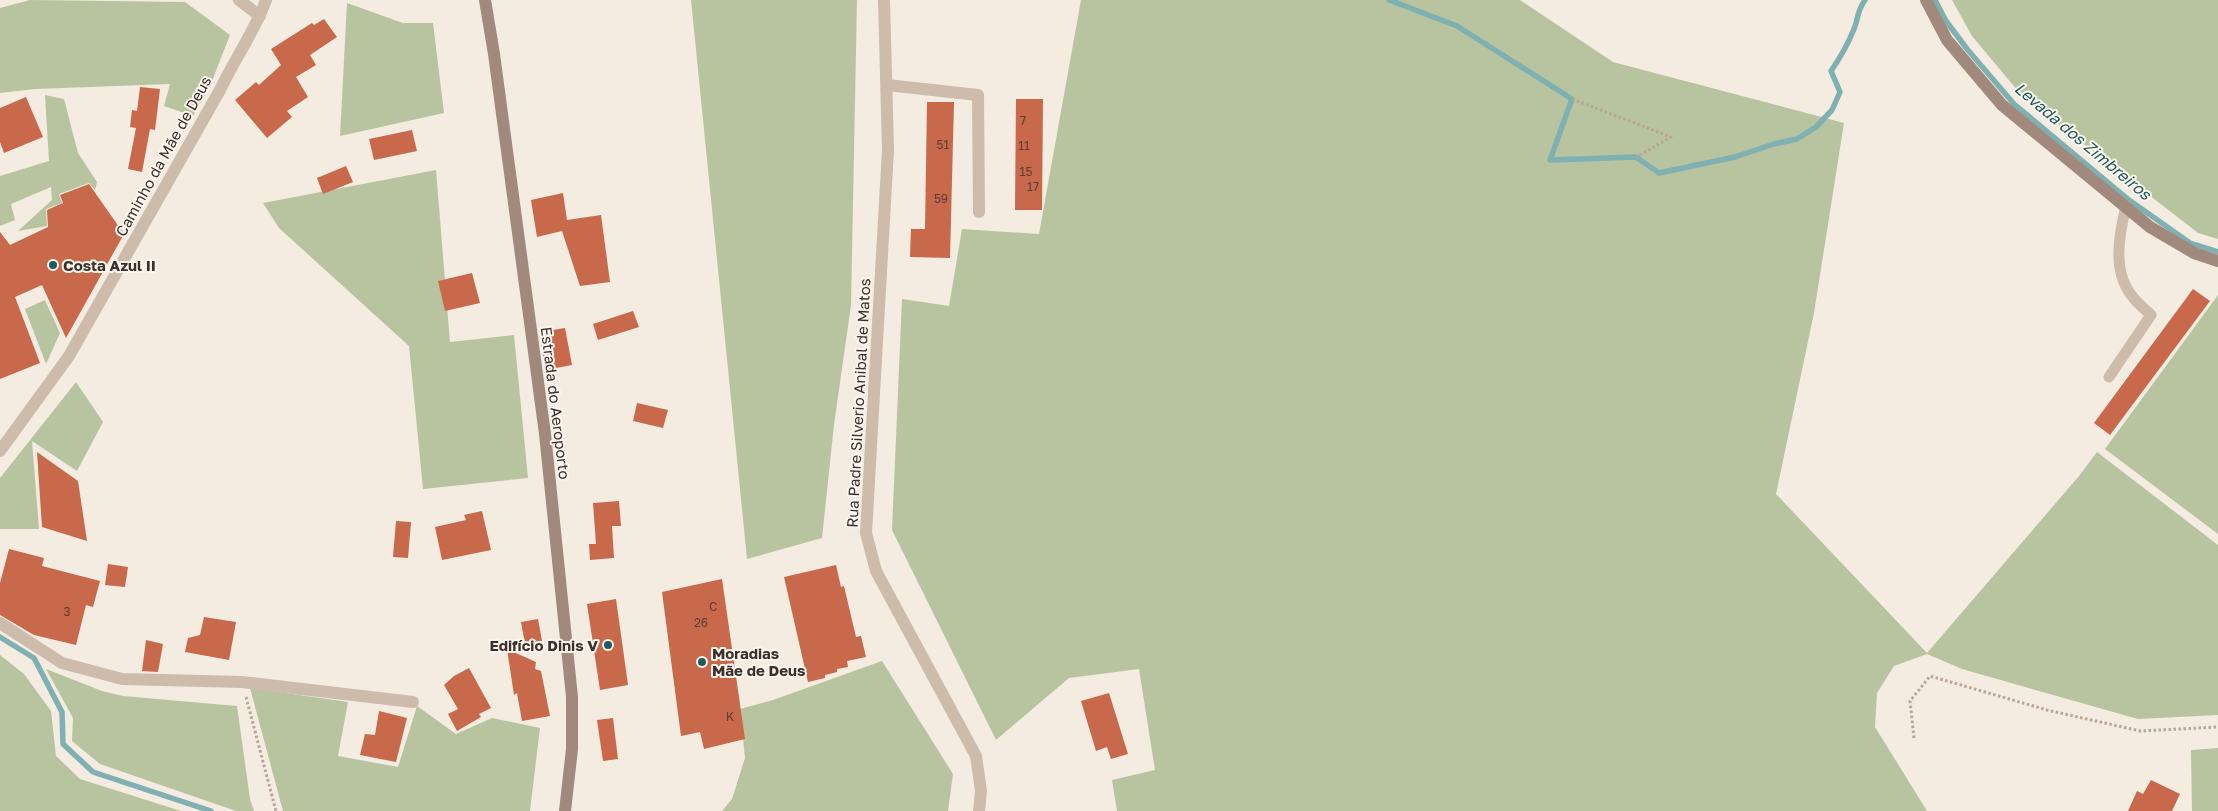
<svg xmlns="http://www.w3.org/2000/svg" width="2218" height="811" viewBox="0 0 2218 811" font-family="'Golos Text',sans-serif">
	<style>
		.green { fill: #b8c4a0 }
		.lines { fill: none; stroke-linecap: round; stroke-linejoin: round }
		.stream { stroke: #7fb0b2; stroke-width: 5.5 }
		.building { fill: #c8694b }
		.path { stroke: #b9a596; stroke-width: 3; stroke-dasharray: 2.5 2.5; stroke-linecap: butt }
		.lane { stroke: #cdbbac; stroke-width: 11 }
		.street { stroke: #cdbbac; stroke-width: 12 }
		.secondary { stroke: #a18a7d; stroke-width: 12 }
		.poi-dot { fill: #1f5a5e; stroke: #fbf5ee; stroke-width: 2 }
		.labels { text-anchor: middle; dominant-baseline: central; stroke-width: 4; stroke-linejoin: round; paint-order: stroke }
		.number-label { font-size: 12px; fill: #5e3e33 }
		.street-label { font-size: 15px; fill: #3b302b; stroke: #fbf5ee }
		.poi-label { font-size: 15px; font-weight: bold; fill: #3b302b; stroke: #fbf5ee; text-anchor: start }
		.water-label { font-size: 16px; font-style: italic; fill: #1f5a5e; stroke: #fbf5ee }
	</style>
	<rect width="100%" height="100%" fill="#f4ebe1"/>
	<g class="green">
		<path d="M30,0L185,2L230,35L210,86L193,116L164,106L170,84L35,89L0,93V8Z"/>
		<path d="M691,0H857L851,305L834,425L822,538L747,559Z"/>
		<path d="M1081,0H1520L1613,62L1844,123L1814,313L1776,494L1927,653L2079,476L2097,452L2218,545V715L2138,719L1962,669L1927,654L1894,666L1877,693L1875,727L1927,811H1117L1112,780L1155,770L1139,669L1069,678L996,740L892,530L902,299L949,306L962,229L1039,234Z"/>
		<path d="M1952,0H2218V239L2198,233L2023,97L1972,36Z"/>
		<path d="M347,3L403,23H433L444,113L340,136Z"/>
		<path d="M45,95L64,99L78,153L97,182L95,190L89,183L59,194L62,203L46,209L47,226L18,231L52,200L51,187L11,204L15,220L0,226V176L49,161Z"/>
		<path d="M436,170L450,342L514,335L528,478L423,489L409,346L279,228L263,203Z"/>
		<path d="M2218,295V534L2105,449Z"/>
		<path d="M45,300L60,333L46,364L25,309Z"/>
		<path d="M76,382L103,422L77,471L32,441L39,529H0V478Z"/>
		<path d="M0,655L24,674L51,711L56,756L80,779L181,811H0Z"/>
		<path d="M882,661L953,774L948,811H722L732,799L745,758L740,709L773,700Z"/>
		<path d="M46,669L102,691L123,696L237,706L250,799L254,811H236L100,764L72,741L73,718Z"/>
		<path d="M250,688L348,702L338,756L398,767L417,706L456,734L492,718L540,728L530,811H283Z"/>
		<path d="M2218,748V811H2192L2191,750Z"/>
	</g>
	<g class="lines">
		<g class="stream">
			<path d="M1389,0L1457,26L1572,99L1550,160L1636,157L1659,173L1735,157L1774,144L1797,139L1816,127L1832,110L1840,92L1831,71C1840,58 1848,44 1854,29C1859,17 1856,13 1865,0"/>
			<path d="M1935,0L1946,21L1967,49L2014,104L2129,200L2190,243L2218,252"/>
			<path d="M0,637L34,658L62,712L63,744L93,772L211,811"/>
		</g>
	</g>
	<g class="building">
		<path d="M324,19L337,37L310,55L316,65L296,77L308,97L287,111L292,117L267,138L235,100L256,82L259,85L281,65L271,49L312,23L314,25Z"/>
		<path d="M140,87L160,89L155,130L150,129L142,172L128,169L136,128L130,127L132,110L137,111Z"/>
		<path d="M26,97L43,137L4,153L0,142V108Z"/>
		<path d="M1016,99H1043L1042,210H1015Z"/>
		<path d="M927,102H954L950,258L910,257L911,229H925Z"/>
		<path d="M412,130L417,151L374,160L369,139Z"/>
		<path d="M346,166L353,182L323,194L317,178Z"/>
		<path d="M89,184L124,234L66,338L42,285L15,297L40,363L0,379V232L10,245L48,227L47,210L63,203L60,195Z"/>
		<path d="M563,193L567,220L601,215L610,282L580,286L562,231L537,237L531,200Z"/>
		<path d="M472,273L480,303L445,311L438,281Z"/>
		<path d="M2193,289L2210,301L2110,435L2094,423Z"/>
		<path d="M633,311L639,327L598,340L593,324Z"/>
		<path d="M565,328L572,365L545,370L540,332Z"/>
		<path d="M637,403L668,410L663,428L633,421Z"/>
		<path d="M37,452L78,481L87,541L42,527Z"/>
		<path d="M619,501L621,526H612L614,558L590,560L589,544H596L593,503Z"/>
		<path d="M482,511L491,550L442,560L435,527L466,520L464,515Z"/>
		<path d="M396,521L411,522L408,558L393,557Z"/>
		<path d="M9,549L44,558L42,566L100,581L93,607L86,605L76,645L34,635L0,615V583Z"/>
		<path d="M108,564L128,567L125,587L105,585Z"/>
		<path d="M836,565L841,587L844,586L856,637L861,636L866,657L847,661L848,667L837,669V672L825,675V678L808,682L784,577Z"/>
		<path d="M722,579L745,739L704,749L700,732L681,736L662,592Z"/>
		<path d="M616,599L628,685L600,690L587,604Z"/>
		<path d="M204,617L236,622L229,660L185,652L188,638L200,635Z"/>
		<path d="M538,619L542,641L525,644L521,622Z"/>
		<path d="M146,640L163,644L158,672L142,671Z"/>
		<path d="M507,649L536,662L535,669L541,671L550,716L522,721L517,693L514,695Z"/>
		<path d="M469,668L491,708L479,714L481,717L457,731L448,714L458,709L444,685L454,676Z"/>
		<path d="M1109,693L1128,754L1111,759L1107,747L1096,751L1081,701Z"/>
		<path d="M379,711L407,718L396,762L360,755L365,734L375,735Z"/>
		<path d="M613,718L618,759L603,761L597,720Z"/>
		<path d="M2151,780L2180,794L2172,811H2128L2137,791L2143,794Z"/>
	</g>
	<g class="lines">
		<g class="path">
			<path d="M1572,99L1671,137L1636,157"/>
			<path d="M246,697L276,811"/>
			<path d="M1914,738L1910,701L1930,676L2047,710L2140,731L2218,727"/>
		</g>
		<path class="lane" d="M2109,377L2151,315C2145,309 2137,303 2132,296C2112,271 2119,235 2126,206"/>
		<g class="street">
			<path d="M239,0L260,16"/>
			<path d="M884,0L888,150L866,533L876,571L976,756L981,791L979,811"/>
			<path d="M887,85L978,95L979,212"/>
			<path d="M0,451L69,356L220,90C234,60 255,31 266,0"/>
			<path d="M0,623L62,663L122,679L242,682L413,702"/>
		</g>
		<g class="secondary">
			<path d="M485,0L494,54L545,434L572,697V749L565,811"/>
			<path d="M1926,0L1947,40L2002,105L2150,227L2194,253L2218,261"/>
		</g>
	</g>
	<g class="poi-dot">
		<circle cx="53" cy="265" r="5"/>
		<circle cx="608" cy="645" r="5"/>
		<circle cx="702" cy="662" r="5"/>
	</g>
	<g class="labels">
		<g class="number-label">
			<text x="1023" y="120">7</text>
			<text x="943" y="144">51</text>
			<text x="1024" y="145">11</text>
			<text x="1026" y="171">15</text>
			<text x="1033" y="186">17</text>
			<text x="941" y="198">59</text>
			<text x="713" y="606">C</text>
			<text x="67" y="611">3</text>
			<text x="701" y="622">26</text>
			<text x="730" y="716">K</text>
		</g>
		<g class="street-label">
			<text transform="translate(163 156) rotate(-61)">Caminho da Mãe de Deus</text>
			<text transform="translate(556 403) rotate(83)">Estrada do Aeroporto</text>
			<text transform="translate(858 403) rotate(-87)">Rua Padre Silverio Anibal de Matos</text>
		</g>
		<g class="poi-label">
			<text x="63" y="265">Costa Azul II</text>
			<text x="598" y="645" text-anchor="end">Edifício Dinis V</text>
			<text x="712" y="653">Moradias<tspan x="712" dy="17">Mãe de Deus</tspan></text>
		</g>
		<g class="water-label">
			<text transform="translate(2083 141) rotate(40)">Levada dos Zimbreiros</text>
		</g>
	</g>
</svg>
